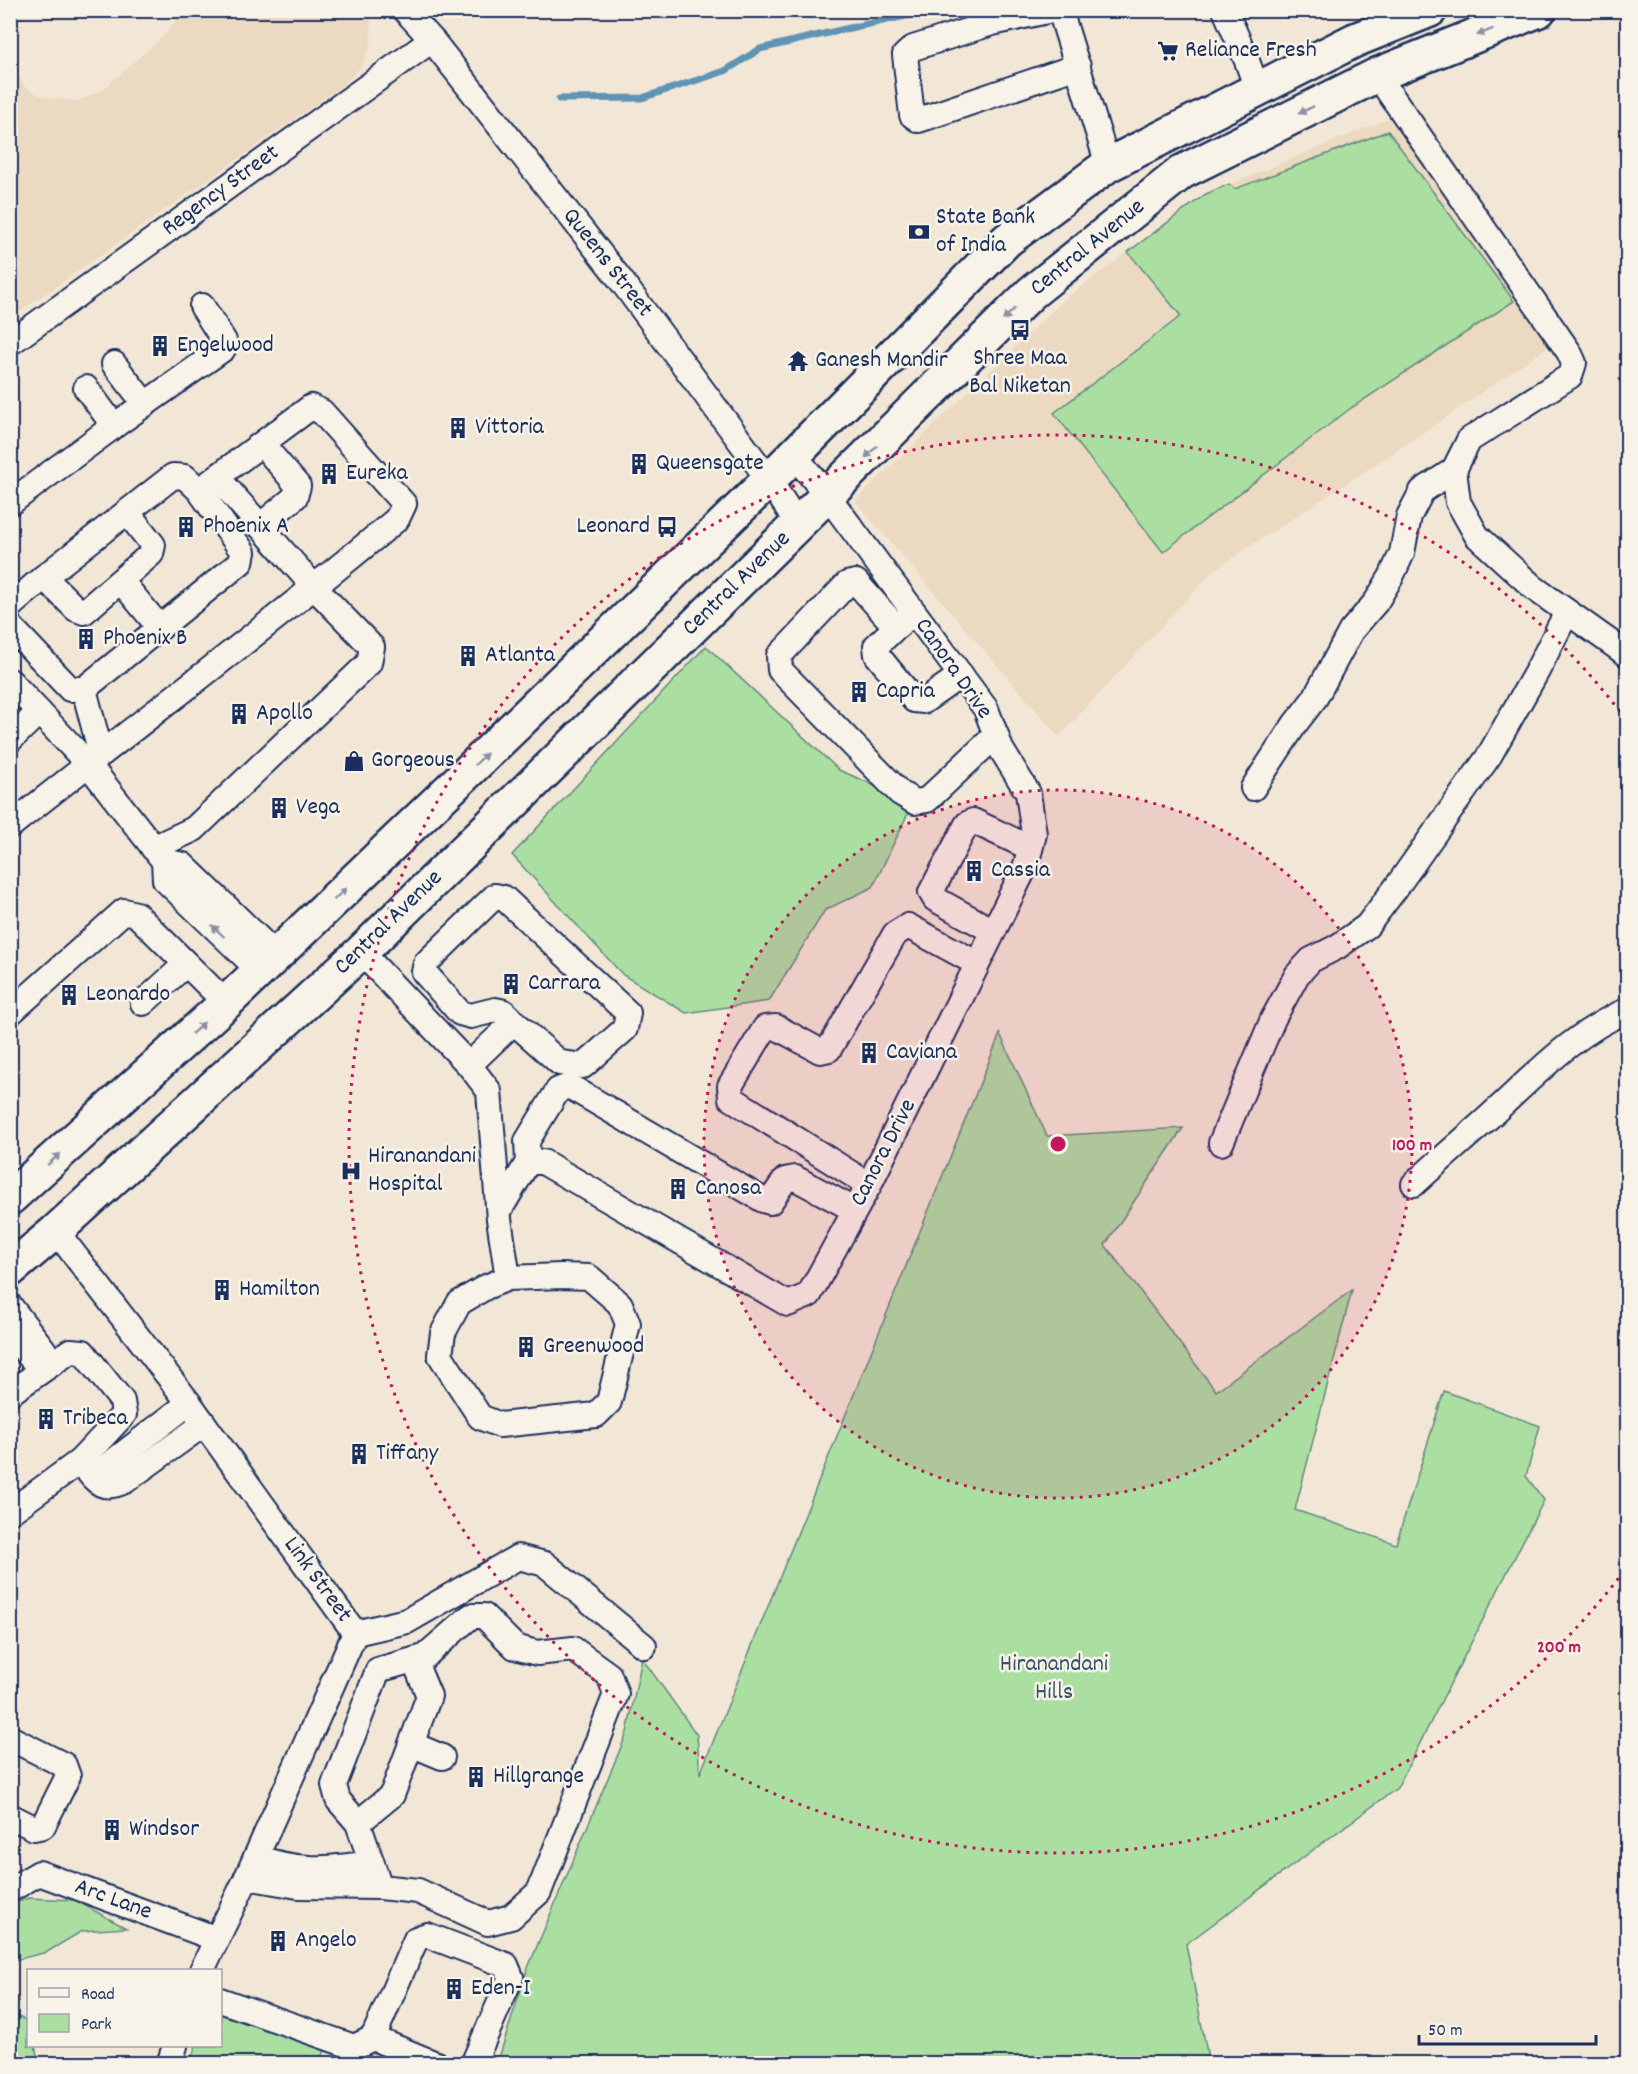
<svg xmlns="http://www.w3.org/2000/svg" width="1638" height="2074" viewBox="0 0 1638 2074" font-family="Dekko,sans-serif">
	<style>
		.built { fill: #ecd9c1 }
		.green { fill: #abdfa2; stroke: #638780; stroke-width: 1.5 }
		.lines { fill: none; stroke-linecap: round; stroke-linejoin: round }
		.stream { stroke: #6094b5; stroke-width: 7 }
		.minor-casing { stroke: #1b2f5e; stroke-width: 28 }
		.secondary-casing { stroke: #1b2f5e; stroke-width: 38 }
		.minor { stroke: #f7f3e8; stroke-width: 24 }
		.secondary { stroke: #f7f3e8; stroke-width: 33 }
		.oneway { fill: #8991a3 }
		.ring { fill: none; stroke: #c2185b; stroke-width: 3; stroke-dasharray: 3 6 }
		.labels { text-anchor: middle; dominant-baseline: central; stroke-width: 5; stroke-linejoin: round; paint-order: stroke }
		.poi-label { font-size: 24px; fill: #1b2f5e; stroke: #f7f3e8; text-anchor: start }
		.street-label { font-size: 24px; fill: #1b2f5e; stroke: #f7f3e8 }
		.park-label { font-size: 24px; fill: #38526c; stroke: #f7f3e8 }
		.centre { fill: #c2185b; stroke: #f7f3e8; stroke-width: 3 }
		.ring-label { font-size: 18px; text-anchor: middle; font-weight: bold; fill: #c2185b; stroke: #f7f3e8; stroke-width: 5; stroke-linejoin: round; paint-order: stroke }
	</style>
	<rect width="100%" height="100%" fill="#f2e7d6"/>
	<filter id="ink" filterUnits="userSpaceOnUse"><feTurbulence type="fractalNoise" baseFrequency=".0167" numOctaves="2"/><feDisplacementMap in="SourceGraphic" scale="12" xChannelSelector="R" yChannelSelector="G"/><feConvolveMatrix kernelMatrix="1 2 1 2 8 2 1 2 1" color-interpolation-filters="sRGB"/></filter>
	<g filter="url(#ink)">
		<g class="built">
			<path d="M369,11L371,19V44L361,67L343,85L11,318V66L26,88L47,98L77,101L101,91L162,37L184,11Z"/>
			<path d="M862,11V10L980,11L979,13L861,22Z"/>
			<path d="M1417,107L1571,331L1407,444L1214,570L1059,737L855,501L1067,297L1206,194Z"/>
		</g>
		<g class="green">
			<path d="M1388,131L1514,301L1351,408L1163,552L1054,413L1181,316L1128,252L1206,194L1229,184L1235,189Z"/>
			<path d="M706,646L839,770L869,783L911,807L873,887L825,910L769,1001L686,1013L623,975L512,855Z"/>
			<path d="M1000,1034L1047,1136L1183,1128L1105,1245L1216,1391L1352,1290L1295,1510L1396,1544L1444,1391L1540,1426L1526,1476L1544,1500L1397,1788L1186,1944L1209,2063L497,2064L527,1970L627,1733L642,1658L697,1735L700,1774Z"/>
			<path d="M28,1898L75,1900L126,1928L82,1931L47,1952L15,1960L11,1975V1905Z"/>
			<path d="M221,2013L329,2045L317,2063L189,2064L196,2046H220Z"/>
			<path d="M11,2014L28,2021V2046H35L39,2063H11Z"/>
		</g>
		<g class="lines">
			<path class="stream" d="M559,99L642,98L725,71L760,49L845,29L934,10"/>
			<defs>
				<g id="minor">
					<path d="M405,10L432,40L620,279L769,480L798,524"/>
					<path d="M1052,10L992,23L913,48L905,55L912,115L919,120L1078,66"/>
					<path d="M1060,10L1108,165"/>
					<path d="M1225,10L1247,61L1257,89"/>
					<path d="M1377,75L1569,352L1574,363L1570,376L1469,440L1454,470L1458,502L1477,536L1534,588L1628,655"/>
					<path d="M10,343L432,40"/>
					<path d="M114,364L145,404"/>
					<path d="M86,388L114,426"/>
					<path d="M10,503L114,426L223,349L224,341L202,306"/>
					<path d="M260,526L295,497L298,486L262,444"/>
					<path d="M44,577L76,609L84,612L151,554L153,545L127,512"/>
					<path d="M121,581L160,628"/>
					<path d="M10,606L44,577L173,476L185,477L199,490L243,552L241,562L84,689H70L10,626"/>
					<path d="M914,613L896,627L856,582L847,584L779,656L780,670L900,793L915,802L927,800L996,735"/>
					<path d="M896,627L876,646L877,655L914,700L924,701L961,675"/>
					<path d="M10,681L88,764L164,861L183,865L276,955"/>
					<path d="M84,689L101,754"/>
					<path d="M10,740L39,712"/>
					<path d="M1253,788L1295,724L1315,698L1351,631L1376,602L1391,577L1402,553L1409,516L1422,491L1454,470"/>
					<path d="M10,826C139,723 271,625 397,519L404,504L322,412L311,407L217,477"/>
					<path d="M153,848L194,829L369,663L372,647L315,588L217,477L204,487"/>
					<path d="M164,861L165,880L260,971"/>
					<path d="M993,931L935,899L931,892L967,824L973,821L1030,848"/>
					<path d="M361,952L469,1065L489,1091L499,1219L508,1278L486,1287L459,1303L443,1333L440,1355L480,1417L500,1425L596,1415L609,1402L628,1324L620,1304L589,1277L561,1276L508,1278"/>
					<path d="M143,1003L186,964"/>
					<path d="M10,1013L124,911L136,914L226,1003"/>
					<path d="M469,1065L514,1022L560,1063L583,1066L625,1029L628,1013L504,898L495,896L426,963L424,972L460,1013L471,1016L495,1010L504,1012L514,1022"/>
					<path d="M1221,1143L1273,1019L1297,975L1311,960L1337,947L1367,926L1395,889L1489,756L1537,671L1567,612"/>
					<path d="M528,1162L527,1141L558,1090L569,1086L763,1200L770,1202L785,1180L795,1178L855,1210"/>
					<path d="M1414,1184C1442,1158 1472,1133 1500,1107C1541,1069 1575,1033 1628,1010"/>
					<path d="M869,1185L731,1098L730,1086L765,1028L776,1027L820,1051L829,1049L895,934L908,926L976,963"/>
					<path d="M499,1211L528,1162H543L788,1304L809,1295L869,1185L1026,865L1034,834L1028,793L1001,749L986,709L827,495L794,455"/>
					<path d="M56,1231L189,1403L355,1633L247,1877L202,1970"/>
					<path d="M10,1306L44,1350"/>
					<path d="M10,1334L32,1359"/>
					<path d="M10,1393L70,1351L83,1352L122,1401L124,1414L80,1461L10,1512"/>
					<path d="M80,1461C95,1480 100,1493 125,1481L204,1424"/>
					<path d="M93,1477L189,1403"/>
					<path d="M355,1633L407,1621L518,1557L545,1564L644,1646"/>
					<path d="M10,1738L64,1765L68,1776L43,1826L34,1828L10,1816"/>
					<path d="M411,1744L442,1757"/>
					<path d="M358,1823L392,1795L429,1696L414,1660"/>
					<path d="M256,1857C300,1873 327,1869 372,1863"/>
					<path d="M247,1877L298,1886L380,1887L418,1891L488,1923L511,1917L539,1892L616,1694L609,1675L573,1649L537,1653L515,1647L484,1616H471L424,1657L378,1670L334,1785L338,1800L358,1823L380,1887"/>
					<path d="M10,1890L39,1873L217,1939"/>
					<path d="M220,2000L354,2047L373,2038L416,1939L427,1935L506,1965L511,1977L473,2064"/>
					<path d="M373,2038L436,2064"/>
					<path d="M169,2064L175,2046"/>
				</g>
				<g id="secondary">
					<path d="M10,1198L226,1003L448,791L769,480L1007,240L1108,165L1355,40L1430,10"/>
					<path d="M10,1270L56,1231L361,952L798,524L1031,293L1182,172L1377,75L1539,10"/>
				</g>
			</defs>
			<use href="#minor" class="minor-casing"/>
			<use href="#secondary" class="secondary-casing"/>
			<use href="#minor" class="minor"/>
			<use href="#secondary" class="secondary"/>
		</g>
		<defs><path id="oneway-solid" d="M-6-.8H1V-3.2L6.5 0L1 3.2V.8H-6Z" transform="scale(1.5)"/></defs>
		<g class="oneway">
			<use href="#oneway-solid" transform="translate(1485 32) rotate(158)"/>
			<use href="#oneway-solid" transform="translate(1306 110) rotate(154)"/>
			<use href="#oneway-solid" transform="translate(1009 314) rotate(135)"/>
			<use href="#oneway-solid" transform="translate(871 452) rotate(135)"/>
			<use href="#oneway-solid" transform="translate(481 759) rotate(-44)"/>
			<use href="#oneway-solid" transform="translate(340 894) rotate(-44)"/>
			<use href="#oneway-solid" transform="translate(218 931) rotate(-136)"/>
			<use href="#oneway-solid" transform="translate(198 1028) rotate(-42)"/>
			<use href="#oneway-solid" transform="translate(54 1159) rotate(-42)"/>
		</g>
	</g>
	<circle cx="1058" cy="1144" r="354" fill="#c2185b" fill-opacity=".12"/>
	<g class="ring">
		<circle cx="1058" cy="1144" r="354"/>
		<path d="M1624 1571A709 709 0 1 1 1624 717"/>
	</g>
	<defs>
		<symbol id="supermarket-bare" viewBox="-9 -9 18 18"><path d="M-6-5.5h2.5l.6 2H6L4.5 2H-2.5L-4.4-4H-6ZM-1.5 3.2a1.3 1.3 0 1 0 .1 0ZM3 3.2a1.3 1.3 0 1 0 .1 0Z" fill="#1b2f5e" stroke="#f7f3e8" stroke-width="2.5" paint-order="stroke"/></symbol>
		<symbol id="bank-bare" viewBox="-9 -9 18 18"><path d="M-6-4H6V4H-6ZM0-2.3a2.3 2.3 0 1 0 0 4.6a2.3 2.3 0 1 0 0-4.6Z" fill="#1b2f5e" stroke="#f7f3e8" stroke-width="2.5" paint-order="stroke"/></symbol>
		<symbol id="bus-bare" viewBox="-9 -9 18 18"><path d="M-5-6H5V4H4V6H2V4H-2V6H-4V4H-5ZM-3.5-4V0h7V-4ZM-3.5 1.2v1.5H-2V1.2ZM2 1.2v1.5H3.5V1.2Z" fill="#1b2f5e" stroke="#f7f3e8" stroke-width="2.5" paint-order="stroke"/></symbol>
		<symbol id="building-bare" viewBox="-9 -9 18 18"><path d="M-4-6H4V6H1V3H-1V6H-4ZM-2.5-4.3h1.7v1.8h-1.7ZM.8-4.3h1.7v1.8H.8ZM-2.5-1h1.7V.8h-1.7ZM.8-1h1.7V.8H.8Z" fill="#1b2f5e" stroke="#f7f3e8" stroke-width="2.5" paint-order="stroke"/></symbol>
		<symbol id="temple-bare" viewBox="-9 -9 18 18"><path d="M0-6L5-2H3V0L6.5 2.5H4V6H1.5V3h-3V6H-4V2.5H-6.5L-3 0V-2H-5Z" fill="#1b2f5e" stroke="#f7f3e8" stroke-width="2.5" paint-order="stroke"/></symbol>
		<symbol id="shop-bare" viewBox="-9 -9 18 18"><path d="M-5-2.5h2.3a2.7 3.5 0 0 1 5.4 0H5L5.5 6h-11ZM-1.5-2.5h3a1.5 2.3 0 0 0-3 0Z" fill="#1b2f5e" stroke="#f7f3e8" stroke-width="2.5" paint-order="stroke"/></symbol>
		<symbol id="hospital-bare" viewBox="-9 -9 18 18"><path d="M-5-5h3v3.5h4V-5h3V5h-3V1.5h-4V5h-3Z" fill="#1b2f5e" stroke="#f7f3e8" stroke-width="2.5" paint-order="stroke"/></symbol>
	</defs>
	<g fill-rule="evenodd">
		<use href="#supermarket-bare" x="1153" y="36" width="30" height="30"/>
		<use href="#bank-bare" x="904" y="217" width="30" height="30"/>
		<use href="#bus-bare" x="1005" y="315" width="30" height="30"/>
		<use href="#building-bare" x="145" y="331" width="30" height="30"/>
		<use href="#temple-bare" x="783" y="346" width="30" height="30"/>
		<use href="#building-bare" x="443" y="413" width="30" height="30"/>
		<use href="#building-bare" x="624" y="449" width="30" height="30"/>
		<use href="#building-bare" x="314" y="459" width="30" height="30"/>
		<use href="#building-bare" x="171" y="512" width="30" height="30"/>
		<use href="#bus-bare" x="652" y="512" width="30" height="30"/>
		<use href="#building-bare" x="71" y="624" width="30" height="30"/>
		<use href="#building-bare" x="453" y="641" width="30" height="30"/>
		<use href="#building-bare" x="844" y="677" width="30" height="30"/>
		<use href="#building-bare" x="224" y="699" width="30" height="30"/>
		<use href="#shop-bare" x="339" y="746" width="30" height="30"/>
		<use href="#building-bare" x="264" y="793" width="30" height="30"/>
		<use href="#building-bare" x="959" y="856" width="30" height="30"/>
		<use href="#building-bare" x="496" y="969" width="30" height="30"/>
		<use href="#building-bare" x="54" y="980" width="30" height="30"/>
		<use href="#building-bare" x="854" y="1038" width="30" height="30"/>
		<use href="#hospital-bare" x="336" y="1156" width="30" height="30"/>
		<use href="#building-bare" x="663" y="1174" width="30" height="30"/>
		<use href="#building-bare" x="207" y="1275" width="30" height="30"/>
		<use href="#building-bare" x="511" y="1332" width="30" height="30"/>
		<use href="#building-bare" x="31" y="1404" width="30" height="30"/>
		<use href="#building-bare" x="344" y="1439" width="30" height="30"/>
		<use href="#building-bare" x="461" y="1762" width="30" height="30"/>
		<use href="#building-bare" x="97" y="1815" width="30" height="30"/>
		<use href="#building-bare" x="263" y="1926" width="30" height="30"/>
		<use href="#building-bare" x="439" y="1974" width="30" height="30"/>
	</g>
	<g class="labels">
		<g class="poi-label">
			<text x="1185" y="51">Reliance Fresh</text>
			<text x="936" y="218">State Bank<tspan x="936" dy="28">of India</tspan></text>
			<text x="177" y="346">Engelwood</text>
			<text x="1020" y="359" text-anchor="middle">Shree Maa<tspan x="1020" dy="28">Bal Niketan</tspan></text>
			<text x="815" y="361">Ganesh Mandir</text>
			<text x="475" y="428">Vittoria</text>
			<text x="656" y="464">Queensgate</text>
			<text x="346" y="474">Eureka</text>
			<text x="203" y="527">Phoenix A</text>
			<text x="650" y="527" text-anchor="end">Leonard</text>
			<text x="103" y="639">Phoenix B</text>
			<text x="485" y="656">Atlanta</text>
			<text x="876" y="692">Capria</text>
			<text x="256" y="714">Apollo</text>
			<text x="371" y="761">Gorgeous</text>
			<text x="296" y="808">Vega</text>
			<text x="991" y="871">Cassia</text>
			<text x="528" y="984">Carrara</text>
			<text x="86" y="995">Leonardo</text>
			<text x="886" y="1053">Caviana</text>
			<text x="368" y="1157">Hiranandani<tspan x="368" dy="28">Hospital</tspan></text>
			<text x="695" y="1189">Canosa</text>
			<text x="239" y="1290">Hamilton</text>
			<text x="543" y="1347">Greenwood</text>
			<text x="63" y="1419">Tribeca</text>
			<text x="376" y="1454">Tiffany</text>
			<text x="493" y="1777">Hillgrange</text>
			<text x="129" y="1830">Windsor</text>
			<text x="295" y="1941">Angelo</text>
			<text x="471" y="1989">Eden-I</text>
		</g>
		<g class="street-label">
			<text transform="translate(221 191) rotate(-36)">Regency Street</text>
			<text transform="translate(1088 248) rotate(-39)">Central Avenue</text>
			<text transform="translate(607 263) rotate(52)">Queens Street</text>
			<text transform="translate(737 584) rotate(-44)">Central Avenue</text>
			<text transform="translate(953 669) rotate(55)">Canora Drive</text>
			<text transform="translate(389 923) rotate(-44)">Central Avenue</text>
			<text transform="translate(884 1153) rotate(-63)">Canora Drive</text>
			<text transform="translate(317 1580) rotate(54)">Link Street</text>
			<text transform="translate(113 1900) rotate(20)">Arc Lane</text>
		</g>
		<g class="park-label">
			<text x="1054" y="1665">Hiranandani<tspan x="1054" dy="28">Hills</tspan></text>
		</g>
	</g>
	<circle cx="1058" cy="1144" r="9" class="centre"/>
	<g class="ring-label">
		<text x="1412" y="1150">100 m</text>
		<text x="1559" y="1652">200 m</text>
	</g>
	<rect width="1638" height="2074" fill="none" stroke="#f7f3e8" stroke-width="36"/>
	<rect x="18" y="18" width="1602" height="2038" fill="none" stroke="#1b2f5e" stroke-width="2" filter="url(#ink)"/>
	<rect x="27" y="1969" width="195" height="78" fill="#f7f3e8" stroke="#9fa5b1" stroke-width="1.5"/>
	<rect x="39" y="1988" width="30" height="9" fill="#f7f3e8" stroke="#9fa5b1" stroke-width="1.5"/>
	<text x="81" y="1999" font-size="18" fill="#1b2f5e">Road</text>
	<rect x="39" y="2014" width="30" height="18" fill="#abdfa2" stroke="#9fa5b1" stroke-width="1.5"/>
	<text x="81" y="2029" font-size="18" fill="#1b2f5e">Park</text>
	<path d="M1419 2035v9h177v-9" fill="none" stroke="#1b2f5e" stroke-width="3"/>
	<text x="1428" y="2035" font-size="18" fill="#1b2f5e" stroke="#f7f3e8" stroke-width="4.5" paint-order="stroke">50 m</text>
</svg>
